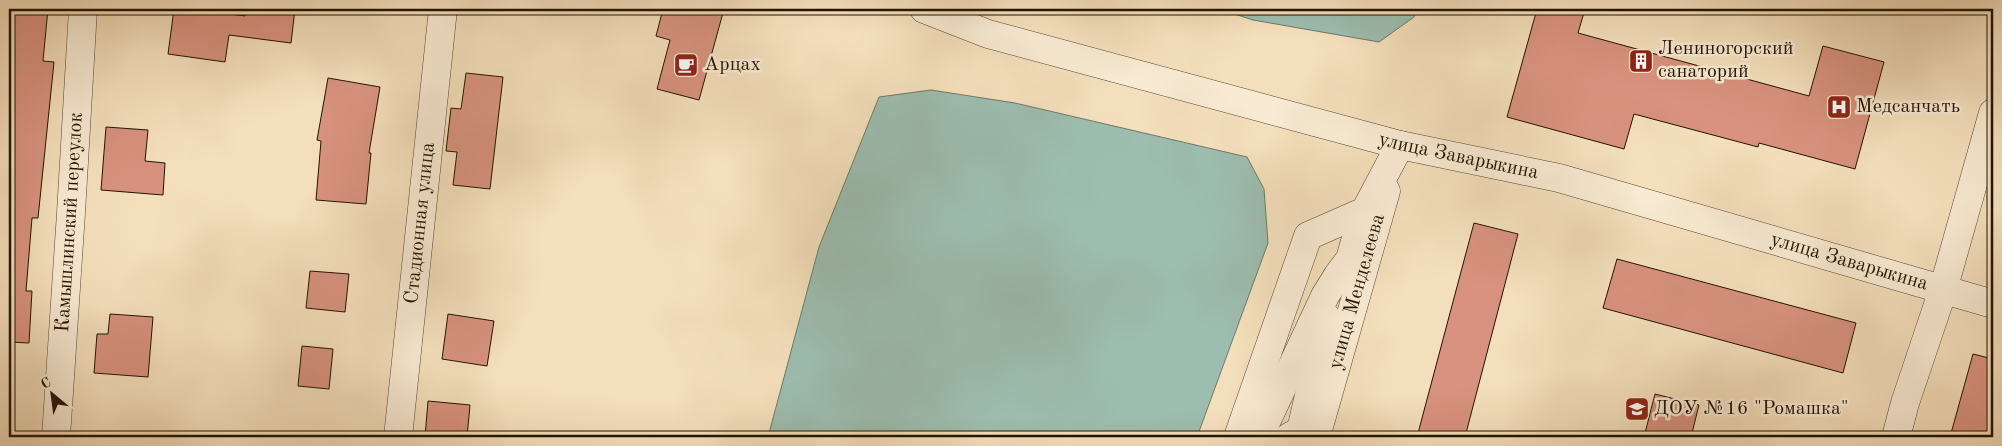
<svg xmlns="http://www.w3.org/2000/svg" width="2002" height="446" viewBox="0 0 2002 446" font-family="'Old Standard TT',serif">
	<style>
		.water { fill: #9cbdaf; stroke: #6c7969 }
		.building { fill: #d8927f; stroke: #231201 }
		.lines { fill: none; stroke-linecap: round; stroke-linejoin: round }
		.minor-casing { stroke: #574530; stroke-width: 29 }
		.minor { stroke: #f8ead3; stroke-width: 28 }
		.labels { text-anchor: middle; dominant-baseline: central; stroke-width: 5; stroke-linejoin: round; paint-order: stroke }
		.poi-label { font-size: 20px; fill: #231201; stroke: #f8ead3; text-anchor: start }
		.street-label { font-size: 20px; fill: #231201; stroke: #f8ead3 }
	</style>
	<rect width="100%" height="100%" fill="#f4dfbc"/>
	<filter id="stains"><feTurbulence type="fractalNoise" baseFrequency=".004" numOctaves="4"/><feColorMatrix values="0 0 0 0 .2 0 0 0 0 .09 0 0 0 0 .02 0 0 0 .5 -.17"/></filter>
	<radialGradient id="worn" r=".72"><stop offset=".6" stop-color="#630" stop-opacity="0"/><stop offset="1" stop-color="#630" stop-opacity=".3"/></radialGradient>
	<g class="water">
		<path d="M1219,9H1416L1414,17L1379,42L1253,20Z"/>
		<path d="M931,90L1015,103L1247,157L1264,189L1268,243L1197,437H768L819,247L879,97Z"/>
	</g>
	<g class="building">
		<path d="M9,9H48L43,61L54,62L38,218H32L26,291H32L29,343L9,342Z"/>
		<path d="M174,9H194L245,16L246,9H295L291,43L229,35L225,62L168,54Z"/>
		<path d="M663,9H724L699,100L657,89L670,40L656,36Z"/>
		<path d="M1537,9H1585L1578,33L1809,96L1823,46L1884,62L1855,169L1759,143L1758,147L1634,114L1624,149L1507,117Z"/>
		<path d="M466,73L503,77L490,189L453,185L457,152L446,151L451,108L461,109Z"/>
		<path d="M328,78L380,87L369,153H371L366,204L316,200L321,141L317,140Z"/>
		<path d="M106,127L148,130L145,161L165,163L163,195L101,190Z"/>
		<path d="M1474,223L1518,234L1465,437H1417Z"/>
		<path d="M1617,259L1856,323L1843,373L1603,308Z"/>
		<path d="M310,271L349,274L345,312L306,308Z"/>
		<path d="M110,314L153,317L148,377L94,373L97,334H108Z"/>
		<path d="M448,314L494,321L487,366L442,359Z"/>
		<path d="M302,346L333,349L329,389L298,386Z"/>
		<path d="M1973,354L1993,359V437H1950Z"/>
		<path d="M1655,394L1699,405L1691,437H1644Z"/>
		<path d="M428,401L470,405L467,437H425Z"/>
	</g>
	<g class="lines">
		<defs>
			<g id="minor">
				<path id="s1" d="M924,9L988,34L1400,145L1559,178L1993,304"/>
				<path id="s2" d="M56,437L71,213L83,9"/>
				<path id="s3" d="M398,437L443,9"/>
				<path d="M1238,437L1308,236L1365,211L1400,145"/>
				<path d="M1259,437L1325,296L1338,275L1350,259L1358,231"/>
				<path d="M1289,437L1301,430L1327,318"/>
				<path id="s4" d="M1316,437L1386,191"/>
				<path d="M1896,437L1905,403L1943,290L1993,113"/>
			</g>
		</defs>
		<use href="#minor" class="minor-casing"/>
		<use href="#minor" class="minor"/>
	</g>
	<defs>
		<symbol id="building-square" viewBox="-11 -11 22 22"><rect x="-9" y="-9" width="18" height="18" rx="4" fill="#8f2418" stroke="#f8ead3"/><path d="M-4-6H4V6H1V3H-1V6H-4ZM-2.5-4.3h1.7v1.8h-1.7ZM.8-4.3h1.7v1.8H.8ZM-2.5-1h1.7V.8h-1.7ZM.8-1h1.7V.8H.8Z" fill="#fff"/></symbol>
		<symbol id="cafe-square" viewBox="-11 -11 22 22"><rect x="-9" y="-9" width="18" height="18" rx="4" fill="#8f2418" stroke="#f8ead3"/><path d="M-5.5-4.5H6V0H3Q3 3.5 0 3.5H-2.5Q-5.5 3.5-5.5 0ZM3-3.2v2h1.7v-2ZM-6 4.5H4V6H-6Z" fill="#fff"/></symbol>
		<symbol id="hospital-square" viewBox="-11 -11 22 22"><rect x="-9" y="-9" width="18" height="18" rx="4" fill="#8f2418" stroke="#f8ead3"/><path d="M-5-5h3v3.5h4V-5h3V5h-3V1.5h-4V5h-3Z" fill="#fff"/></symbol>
		<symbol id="school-square" viewBox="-11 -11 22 22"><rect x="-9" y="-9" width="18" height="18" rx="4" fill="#8f2418" stroke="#f8ead3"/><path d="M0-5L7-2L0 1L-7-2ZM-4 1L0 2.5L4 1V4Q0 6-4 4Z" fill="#fff"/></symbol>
	</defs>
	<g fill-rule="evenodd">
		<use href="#building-square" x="1627" y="47" width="28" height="28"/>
		<use href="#cafe-square" x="672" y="51" width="28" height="28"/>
		<use href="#hospital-square" x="1825" y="93" width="28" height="28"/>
		<use href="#school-square" x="1623" y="395" width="28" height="28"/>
	</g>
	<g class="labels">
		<g class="poi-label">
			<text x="1658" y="49">Лениногорский<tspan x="1658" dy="23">санаторий</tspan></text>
			<text x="704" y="65">Арцах</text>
			<text x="1856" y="107">Медсанчать</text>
			<text x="1654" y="409">ДОУ №16 "Ромашка"</text>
		</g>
		<g class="street-label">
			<text stroke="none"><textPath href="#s1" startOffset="555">улица Заварыкина</textPath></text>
			<text stroke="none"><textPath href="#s2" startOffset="215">Камышлинский переулок</textPath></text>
			<text stroke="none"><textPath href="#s3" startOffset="215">Стадионная улица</textPath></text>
			<text stroke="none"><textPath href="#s1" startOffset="960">улица Заварыкина</textPath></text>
			<text stroke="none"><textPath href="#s4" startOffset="151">улица Менделеева</textPath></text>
		</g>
	</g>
	<rect width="2002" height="446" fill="none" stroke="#f4dfbc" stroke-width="30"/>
	<rect x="10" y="10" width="1982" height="426" fill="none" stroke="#231201" stroke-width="2.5"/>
	<rect x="15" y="15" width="1972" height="416" fill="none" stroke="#231201"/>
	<g transform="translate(52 394) rotate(331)" stroke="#f8ead3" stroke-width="4" paint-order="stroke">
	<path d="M0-4L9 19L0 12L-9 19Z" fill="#231201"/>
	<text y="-8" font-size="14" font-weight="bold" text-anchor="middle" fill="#231201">С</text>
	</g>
	<rect width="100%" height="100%" filter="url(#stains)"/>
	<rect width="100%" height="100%" fill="url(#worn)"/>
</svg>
